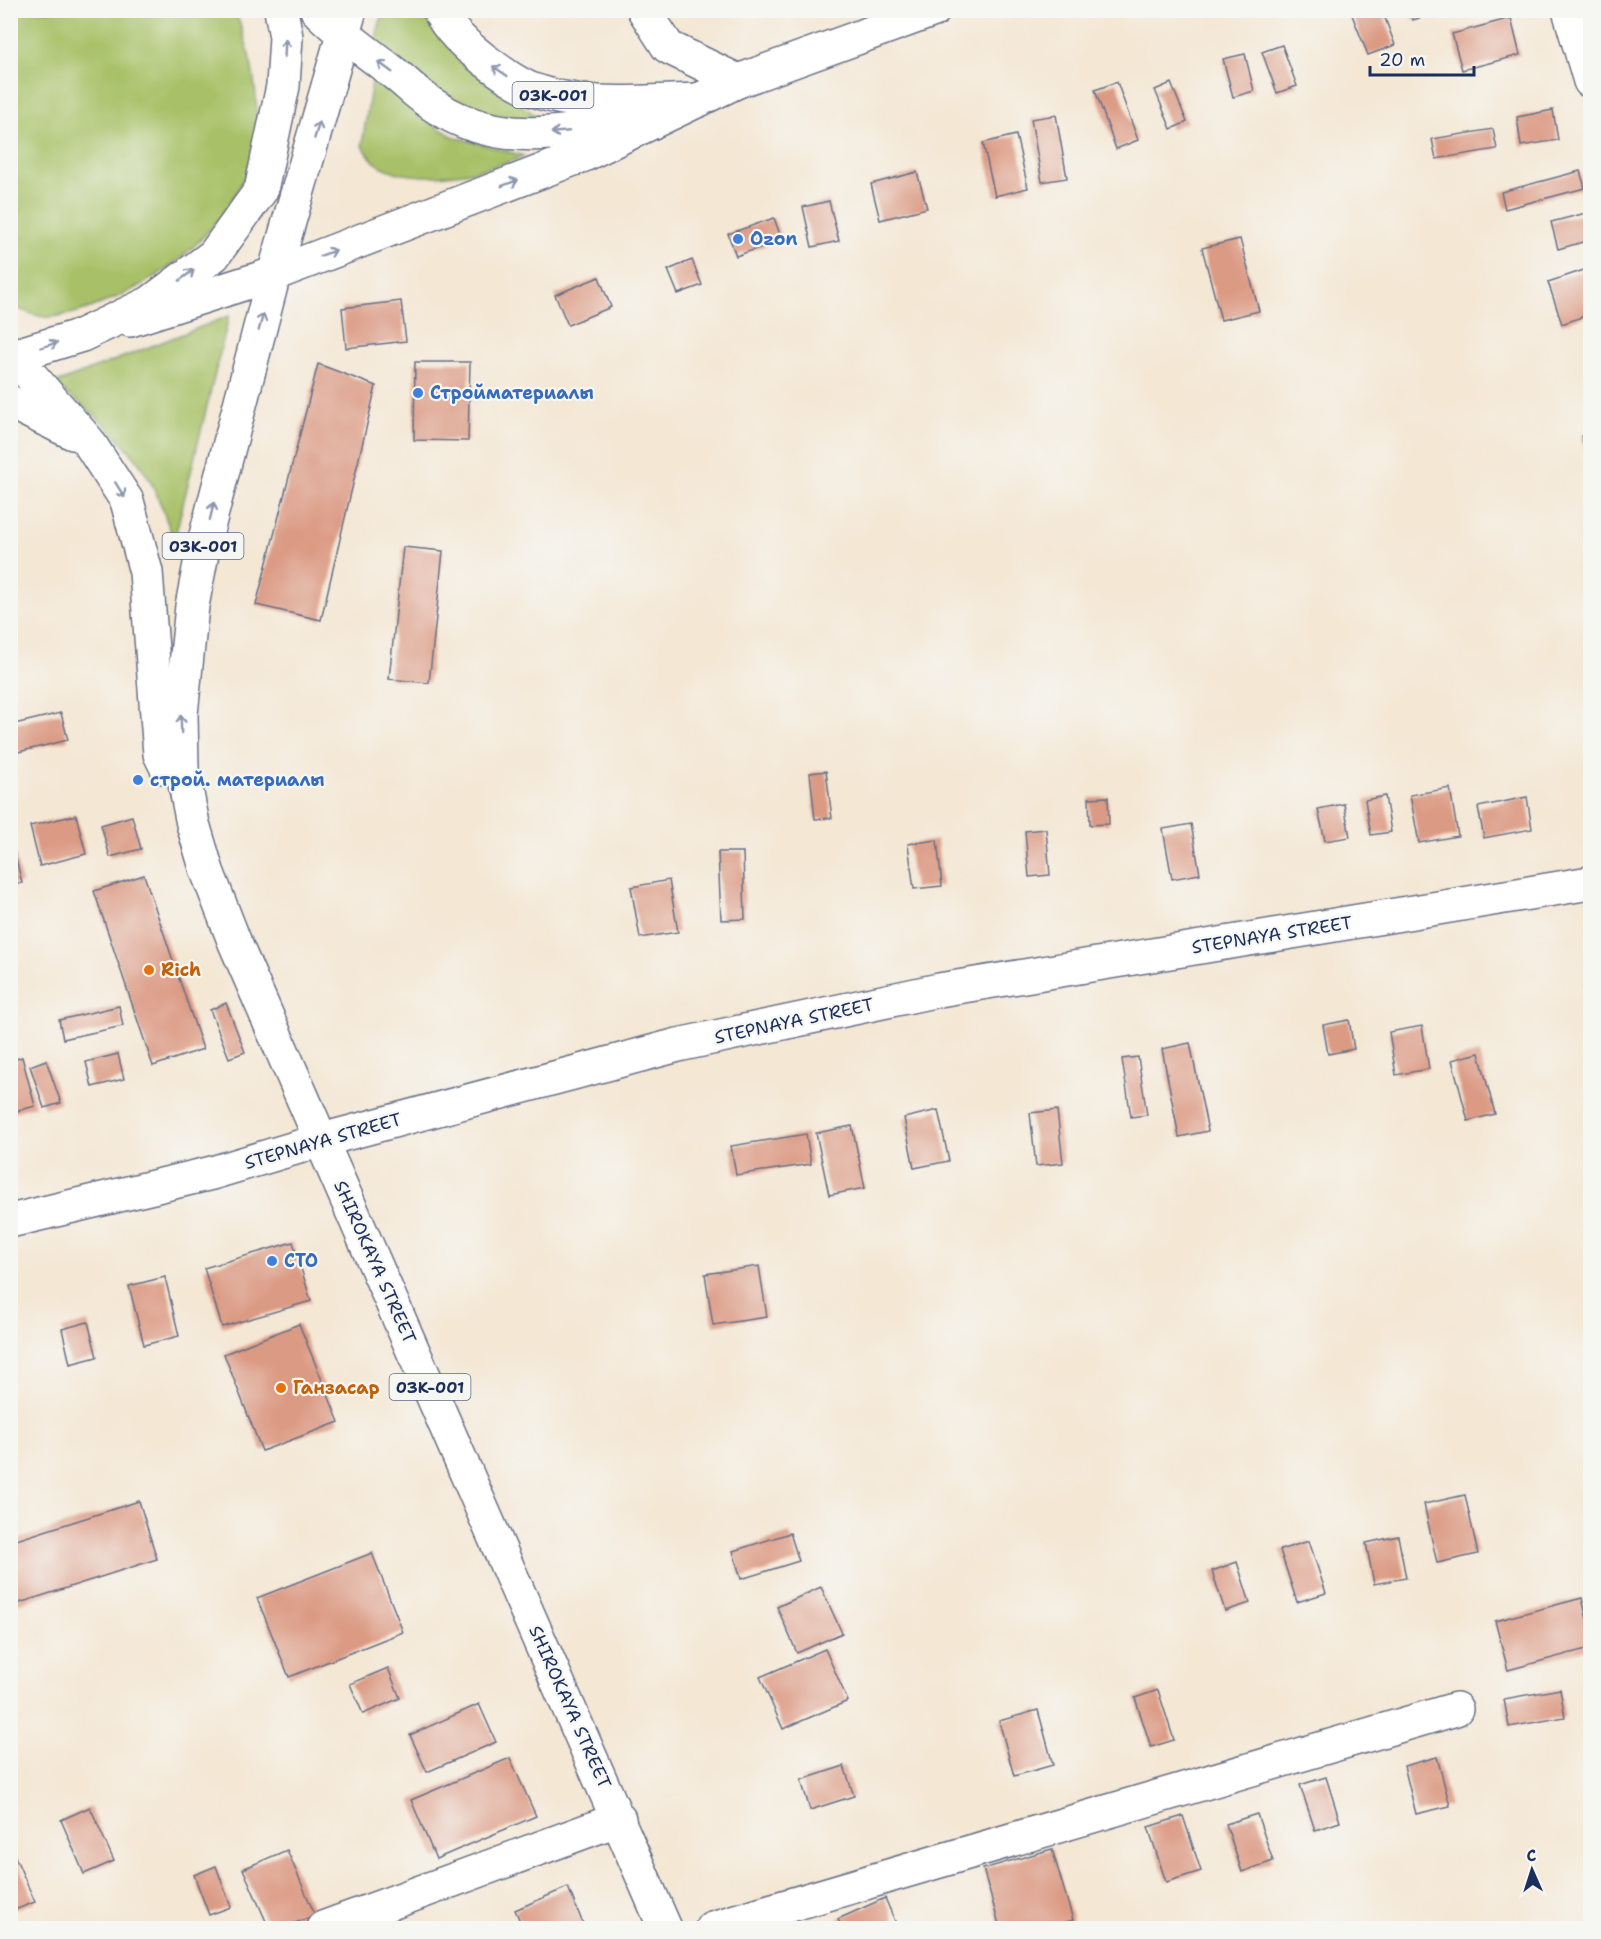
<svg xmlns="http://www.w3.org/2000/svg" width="1601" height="1939" viewBox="0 0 1601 1939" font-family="'Shantell Sans',sans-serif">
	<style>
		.green { fill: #a8c167; stroke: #627862; stroke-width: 1.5 }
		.building { fill: #db9a83 }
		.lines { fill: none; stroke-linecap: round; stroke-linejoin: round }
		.minor-casing { stroke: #676f87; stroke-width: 36 }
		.major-casing { stroke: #676f87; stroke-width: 36 }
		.minor { stroke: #fff; stroke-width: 33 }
		.major { stroke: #fff; stroke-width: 33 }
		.oneway { stroke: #8d97ae }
		.shop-dot { fill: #3f7fe0; stroke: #f6f6f2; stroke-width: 2 }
		.food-dot { fill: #e8710a; stroke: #f6f6f2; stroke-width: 2 }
		.labels { text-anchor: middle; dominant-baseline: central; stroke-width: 4.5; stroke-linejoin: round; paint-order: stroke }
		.shield { fill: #f6f6f2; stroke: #5d6b8a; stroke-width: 1.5 }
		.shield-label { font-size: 16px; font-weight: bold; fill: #1b2f5e }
		.shop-label { font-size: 18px; font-weight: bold; fill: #366cbe; stroke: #f6f6f2; text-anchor: start }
		.street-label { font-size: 18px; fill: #1b2f5e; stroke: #f6f6f2 }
		.food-label { font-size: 18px; font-weight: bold; fill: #c56008; stroke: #f6f6f2; text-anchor: start }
	</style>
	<rect width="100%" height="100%" fill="#f6f6f2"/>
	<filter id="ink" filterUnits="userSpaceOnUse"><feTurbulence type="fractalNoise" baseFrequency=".0167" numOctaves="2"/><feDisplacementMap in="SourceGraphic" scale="12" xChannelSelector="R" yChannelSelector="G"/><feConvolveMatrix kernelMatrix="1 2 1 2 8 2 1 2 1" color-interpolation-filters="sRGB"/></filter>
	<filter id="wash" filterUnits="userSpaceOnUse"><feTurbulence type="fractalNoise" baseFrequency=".008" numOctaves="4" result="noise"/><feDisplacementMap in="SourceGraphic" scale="24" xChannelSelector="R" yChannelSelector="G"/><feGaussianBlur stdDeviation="1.35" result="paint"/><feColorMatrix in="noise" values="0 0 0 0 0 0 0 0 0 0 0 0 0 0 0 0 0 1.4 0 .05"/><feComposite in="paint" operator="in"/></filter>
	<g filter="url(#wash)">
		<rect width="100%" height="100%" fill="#f4e7d4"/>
		<g class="green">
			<path d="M11,11H235C254,59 263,110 252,163C250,171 243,180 239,187C209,243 161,280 103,303C86,310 64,317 45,317C35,317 21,309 11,306Z"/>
			<path d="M383,11H427L484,80L547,123L463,111L374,45Z"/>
			<path d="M373,75L426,120L452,136L524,156C487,172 412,188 376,163C371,159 366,151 362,145Z"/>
			<path d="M229,316L174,541C166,520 159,495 147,475C124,438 89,409 54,384Z"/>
		</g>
		<g id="blocks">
			<g class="building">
				<path d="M1350,10H1382L1395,45L1368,55Z"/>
				<path d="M1411,10H1442V11L1413,20Z"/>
				<path d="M1511,18L1520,55L1462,70L1452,34Z"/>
				<path d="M1282,45L1297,86L1277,93L1262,52Z"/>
				<path d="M1245,54L1254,91L1233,97L1223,59Z"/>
				<path d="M1117,82L1138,140L1116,149L1095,90Z"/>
				<path d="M1171,83L1187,122L1171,129L1155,90Z"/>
				<path d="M1553,110L1558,140L1521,146L1517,117Z"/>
				<path d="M1056,115L1067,178L1042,182L1031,119Z"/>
				<path d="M1493,129L1497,149L1436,159L1432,139Z"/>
				<path d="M1016,135L1028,188L995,196L983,143Z"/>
				<path d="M1580,171L1585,188L1505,209L1501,192Z"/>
				<path d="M917,172L927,208L880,220L871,184Z"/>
				<path d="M829,201L839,241L812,247L803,207Z"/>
				<path d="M1590,212V240L1558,249L1551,222Z"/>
				<path d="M774,218L782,240L736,256L728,234Z"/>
				<path d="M1240,239L1259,311L1221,320L1202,248Z"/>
				<path d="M692,260L702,285L678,294L668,270Z"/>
				<path d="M1590,268V314L1562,324L1548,282Z"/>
				<path d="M599,277L611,307L568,325L555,295Z"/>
				<path d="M401,301L406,341L346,348L342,308Z"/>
				<path d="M415,362H470L468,441L414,440Z"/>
				<path d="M318,364L376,386L321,620L256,605Z"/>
				<path d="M1590,434V475H1589L1582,436Z"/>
				<path d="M403,547L443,551L429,683L389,679Z"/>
				<path d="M61,713L68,740L10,754V725Z"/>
				<path d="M826,771L832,818L815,819L810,773Z"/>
				<path d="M1450,788L1458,836L1419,843L1410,795Z"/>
				<path d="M1385,796L1391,832L1371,835L1365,800Z"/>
				<path d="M1108,797L1109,824L1090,825L1089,798Z"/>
				<path d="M1527,797L1532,829L1484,838L1478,807Z"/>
				<path d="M1344,804L1350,837L1325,841L1318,809Z"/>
				<path d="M76,815L86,854L40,866L30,826Z"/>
				<path d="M132,816L141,849L110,857L101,825Z"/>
				<path d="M1191,824L1200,874L1172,879L1163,829Z"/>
				<path d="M1046,829L1050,875L1029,877L1025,831Z"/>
				<path d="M10,835L22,883L10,886Z"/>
				<path d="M937,840L942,886L914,889L908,844Z"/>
				<path d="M718,852H743L745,919L721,920Z"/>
				<path d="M144,875L203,1049L153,1066L94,891Z"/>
				<path d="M669,880L678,932L640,938L631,887Z"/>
				<path d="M1590,981V1012H1589L1584,982Z"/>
				<path d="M226,1003L245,1052L229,1058L210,1010Z"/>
				<path d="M119,1006L123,1026L63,1039L59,1020Z"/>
				<path d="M1349,1020L1354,1049L1328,1054L1323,1025Z"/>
				<path d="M1422,1026L1429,1069L1396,1075L1389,1032Z"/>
				<path d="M1190,1043L1208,1131L1179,1137L1162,1049Z"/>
				<path d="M1479,1053L1495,1114L1468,1121L1452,1060Z"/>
				<path d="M118,1054L124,1079L92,1087L86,1062Z"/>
				<path d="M22,1057L35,1106L10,1113V1061Z"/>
				<path d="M1138,1057L1147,1115L1131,1117L1122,1059Z"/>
				<path d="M46,1060L61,1103L44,1108L30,1066Z"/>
				<path d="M938,1110L949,1161L914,1168L904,1118Z"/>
				<path d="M1057,1110L1063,1163L1036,1166L1030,1113Z"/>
				<path d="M852,1126L865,1188L829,1195L816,1133Z"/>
				<path d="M806,1134L811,1164L736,1175L731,1146Z"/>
				<path d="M293,1242L311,1301L222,1327L204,1268Z"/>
				<path d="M759,1266L767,1317L713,1325L705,1274Z"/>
				<path d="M165,1277L179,1336L144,1345L129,1286Z"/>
				<path d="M88,1322L97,1357L70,1364L62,1329Z"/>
				<path d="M299,1324L339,1422L262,1451L224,1354Z"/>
				<path d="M1465,1495L1478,1554L1437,1563L1424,1504Z"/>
				<path d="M139,1501L157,1559L10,1606V1542Z"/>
				<path d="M790,1533L799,1561L741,1579L733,1551Z"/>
				<path d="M1398,1536L1406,1578L1374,1584L1366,1543Z"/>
				<path d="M1309,1541L1326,1593L1297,1602L1280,1550Z"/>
				<path d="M372,1553L403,1632L289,1677L257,1598Z"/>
				<path d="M1237,1562L1250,1603L1225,1611L1212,1571Z"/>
				<path d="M821,1587L842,1633L797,1653L777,1607Z"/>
				<path d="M1582,1598L1590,1632V1648L1508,1670L1495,1621Z"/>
				<path d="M825,1649L848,1701L783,1729L760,1677Z"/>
				<path d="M388,1668L400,1698L363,1714L350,1684Z"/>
				<path d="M1560,1689L1565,1717L1509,1727L1504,1699Z"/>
				<path d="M1158,1690L1174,1740L1151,1747L1135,1698Z"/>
				<path d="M479,1704L496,1742L427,1772L410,1735Z"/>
				<path d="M1038,1710L1053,1765L1014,1776L999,1721Z"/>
				<path d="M1437,1757L1450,1806L1416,1814L1404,1766Z"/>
				<path d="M510,1758L536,1816L436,1859L411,1800Z"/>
				<path d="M844,1766L854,1796L810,1810L801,1780Z"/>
				<path d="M1326,1777L1340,1822L1315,1830L1300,1785Z"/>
				<path d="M90,1807L114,1861L84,1874L61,1820Z"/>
				<path d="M1257,1814L1273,1861L1242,1872L1226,1824Z"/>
				<path d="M1183,1816L1201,1871L1166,1882L1148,1827Z"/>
				<path d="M1052,1849L1073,1920L1045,1928H1000L983,1869Z"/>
				<path d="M287,1850L315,1915L283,1928H269L243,1869Z"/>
				<path d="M13,1852L35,1902L12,1911L10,1853Z"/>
				<path d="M216,1866L231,1907L209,1915L194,1875Z"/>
				<path d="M568,1887L584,1926L578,1928H523L515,1910Z"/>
				<path d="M885,1898L898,1928H842L838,1919Z"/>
			</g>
		</g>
	</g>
	<g filter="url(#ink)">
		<use href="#blocks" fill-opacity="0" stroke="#676f87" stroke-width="1.5"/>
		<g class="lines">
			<defs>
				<g id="minor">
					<path d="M317,10C341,35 368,52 395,74C409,85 422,99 438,108C496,145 564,136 628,119"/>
					<path d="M644,10L668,47L738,81"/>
					<path d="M1569,10L1590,81"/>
					<path d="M130,320L274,274L584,155L738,81L934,10"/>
					<path d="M10,1221L212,1173L322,1140L678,1045L939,990L1590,883"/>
					<path d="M323,1928L619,1819"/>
					<path d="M712,1928L1456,1709"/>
				</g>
				<g id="major">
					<path d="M350,10L274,274L204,543L192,606L181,714L182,769L193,824L207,871L235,943L665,1928"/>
					<path d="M439,10C447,28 467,47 482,58C498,70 515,83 533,90C585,109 645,101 699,100"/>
					<path d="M10,352L88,441L127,501L146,572L160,754L167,768"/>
					<path d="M10,357L82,335L150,303L214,255L261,190L283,86L286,37L281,10"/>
					<path d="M10,402L73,433"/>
				</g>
			</defs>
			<use href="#minor" class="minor-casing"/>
			<use href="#major" class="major-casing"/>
			<use href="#minor" class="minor"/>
			<use href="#major" class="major"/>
		</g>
		<defs><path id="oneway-shaft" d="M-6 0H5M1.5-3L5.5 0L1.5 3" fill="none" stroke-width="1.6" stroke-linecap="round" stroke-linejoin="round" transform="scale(1.5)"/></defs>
		<g class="oneway">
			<use href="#oneway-shaft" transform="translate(285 48) rotate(-87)"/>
			<use href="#oneway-shaft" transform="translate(385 67) rotate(-144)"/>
			<use href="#oneway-shaft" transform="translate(500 71) rotate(-146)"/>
			<use href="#oneway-shaft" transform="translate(317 130) rotate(-73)"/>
			<use href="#oneway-shaft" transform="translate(560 132) rotate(175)"/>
			<use href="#oneway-shaft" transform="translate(510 183) rotate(-21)"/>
			<use href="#oneway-shaft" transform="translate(328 253) rotate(-21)"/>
			<use href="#oneway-shaft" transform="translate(187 275) rotate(-37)"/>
			<use href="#oneway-shaft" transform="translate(261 322) rotate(-75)"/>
			<use href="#oneway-shaft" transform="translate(49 345) rotate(-17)"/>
			<use href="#oneway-shaft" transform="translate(120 490) rotate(58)"/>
			<use href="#oneway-shaft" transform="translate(212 511) rotate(-76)"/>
			<use href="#oneway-shaft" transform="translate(181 724) rotate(-91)"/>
		</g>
	</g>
	<g class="shop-dot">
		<circle cx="738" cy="239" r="6"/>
		<circle cx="418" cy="393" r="6"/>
		<circle cx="138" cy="780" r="6"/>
		<circle cx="272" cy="1261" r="6"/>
	</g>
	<g class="food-dot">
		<circle cx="149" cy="970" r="6"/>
		<circle cx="281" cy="1388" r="6"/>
	</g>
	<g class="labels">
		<g class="shield">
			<rect x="512.5" y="82" width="81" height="26" rx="4.5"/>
			<rect x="162.5" y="533" width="81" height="26" rx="4.5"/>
			<rect x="389.5" y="1374" width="81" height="26" rx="4.5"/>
		</g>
		<g class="shield-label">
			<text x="553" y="95">03К-001</text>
			<text x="203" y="546">03К-001</text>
			<text x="430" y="1387">03К-001</text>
		</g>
		<g class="shop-label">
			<text x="750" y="239">Ozon</text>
			<text x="430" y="393">Стройматериалы</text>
			<text x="150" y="780">строй. материалы</text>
			<text x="284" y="1261">СТО</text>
		</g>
		<g class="street-label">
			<text transform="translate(1272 935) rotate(-9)">STEPNAYA STREET</text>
			<text transform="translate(794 1021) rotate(-12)">STEPNAYA STREET</text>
			<text transform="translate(323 1141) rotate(-16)">STEPNAYA STREET</text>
			<text transform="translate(375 1262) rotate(66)">SHIROKAYA STREET</text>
			<text transform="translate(570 1707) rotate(66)">SHIROKAYA STREET</text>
		</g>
		<g class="food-label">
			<text x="161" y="970">Rich</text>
			<text x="293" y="1388">Ганзасар</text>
		</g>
	</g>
	<rect width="1601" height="1939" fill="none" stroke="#f6f6f2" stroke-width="36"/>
	<g transform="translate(1532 1870) rotate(357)" stroke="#f6f6f2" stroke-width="4.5" paint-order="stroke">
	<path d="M0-4.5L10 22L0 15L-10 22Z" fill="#1b2f5e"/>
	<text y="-9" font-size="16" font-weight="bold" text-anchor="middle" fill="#1b2f5e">С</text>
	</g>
	<path d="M1370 66v9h104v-9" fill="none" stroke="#1b2f5e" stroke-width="3"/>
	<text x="1379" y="66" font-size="18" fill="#1b2f5e" stroke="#f6f6f2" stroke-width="4.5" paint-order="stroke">20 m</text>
</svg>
